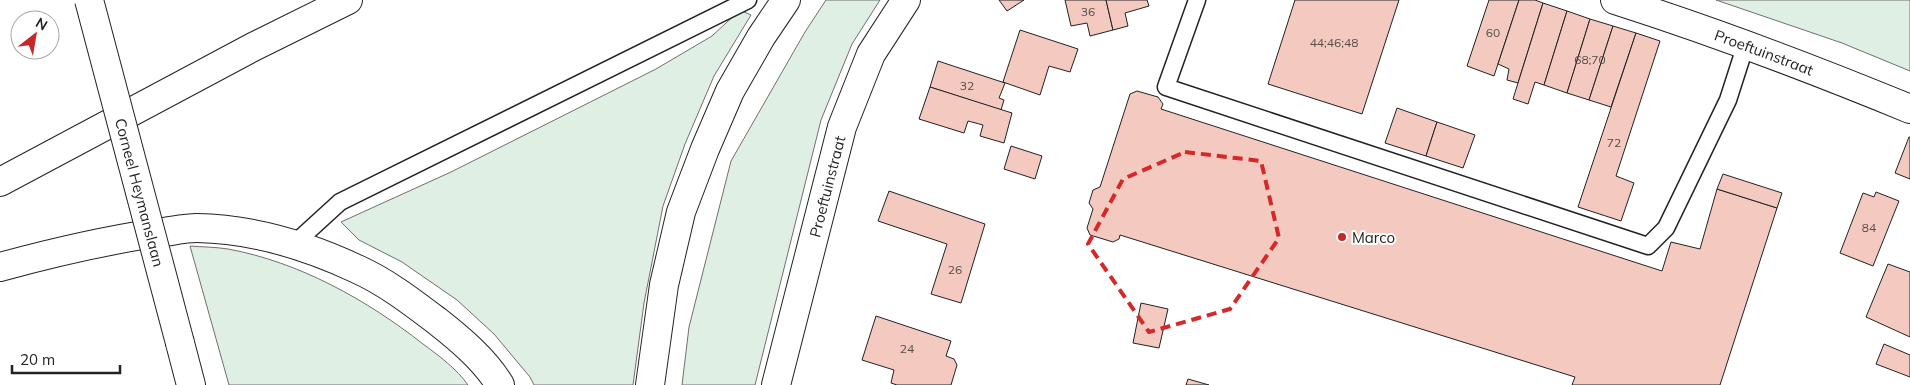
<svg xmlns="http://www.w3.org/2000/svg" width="1910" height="385" viewBox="0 0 1910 385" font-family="Mulish,sans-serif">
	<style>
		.green { fill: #e0efe3; stroke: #6f6f6f }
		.building { fill: #f3c9c0; stroke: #222 }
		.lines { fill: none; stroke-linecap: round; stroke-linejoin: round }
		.lane-casing { stroke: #222; stroke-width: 19 }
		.street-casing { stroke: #222; stroke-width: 30 }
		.secondary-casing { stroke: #222; stroke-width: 30 }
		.highway-casing { stroke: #222; stroke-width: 30 }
		.lane { stroke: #fff; stroke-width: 16 }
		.street { stroke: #fff; stroke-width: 28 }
		.secondary { stroke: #fff; stroke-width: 28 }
		.highway { stroke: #fff; stroke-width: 28 }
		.secondary-bridge-casing { stroke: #222; stroke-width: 30; stroke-linecap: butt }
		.secondary-bridge { stroke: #fff; stroke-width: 28 }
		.marked { fill: none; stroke: #d62828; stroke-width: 4; stroke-dasharray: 10 6; stroke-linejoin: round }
		.poi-dot { fill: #c62828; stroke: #fff; stroke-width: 2 }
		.labels { text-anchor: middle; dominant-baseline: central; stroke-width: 4; stroke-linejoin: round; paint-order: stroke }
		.number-label { font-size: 12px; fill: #564c4a }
		.street-label { font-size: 15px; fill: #222; stroke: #fff }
		.poi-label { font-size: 15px; fill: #222; stroke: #fff; text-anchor: start }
	</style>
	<rect width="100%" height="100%" fill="#fff"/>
	<g class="green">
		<path d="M826,0H880L852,44L821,120L755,385H682L689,327L731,161L805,32Z"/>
		<path d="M1716,0H1910V71L1842,43Z"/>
		<path d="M740,10L751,15L714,76L685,144L663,206L644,303L633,385H534L530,377L494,334L457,300L402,262L359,240L341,222L451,172L656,69L712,36Z"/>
		<path d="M190,246C202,247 216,247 228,249C299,262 367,300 423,344C438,355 457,369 468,385H229Z"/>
	</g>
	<g class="building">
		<path d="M999,0H1024L1007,11Z"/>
		<path d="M1065,0H1106L1113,30L1090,36L1087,23L1071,26Z"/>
		<path d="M1106,0H1147L1149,6L1125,13L1128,26L1113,30Z"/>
		<path d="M1295,0H1399L1362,114L1268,84Z"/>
		<path d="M1489,0H1519L1494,76L1467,66Z"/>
		<path d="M1519,0H1535L1543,3L1518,83L1507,80L1509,69L1498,64Z"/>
		<path d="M1543,3L1567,11L1544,85L1535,82L1528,104L1513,99Z"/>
		<path d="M1567,11L1590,19L1567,93L1544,85Z"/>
		<path d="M1590,19L1613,26L1589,100L1567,93Z"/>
		<path d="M1613,26L1636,33L1611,107L1589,100Z"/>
		<path d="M1020,30L1078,49L1070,72L1049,66L1040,95L1003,82Z"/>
		<path d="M1636,33L1660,41L1616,176L1634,183L1621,221L1578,207Z"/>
		<path d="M938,61L1005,83L999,98L1004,100L1001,110L930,87Z"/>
		<path d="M930,87L1012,113L1004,143L980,136L983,125L968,121L964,133L919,119Z"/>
		<path d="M1137,91L1158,97L1163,104L1161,109L1662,271L1671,242L1700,249L1717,189L1777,208L1720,385H1572L1575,377L1120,235L1119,239L1113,242L1090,235L1087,228L1093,209L1089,203L1093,190L1100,187L1130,94Z"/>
		<path d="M1397,108L1437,122L1426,156L1385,143Z"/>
		<path d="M1437,122L1475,135L1463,168L1426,156Z"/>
		<path d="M1909,137H1910V179L1895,173Z"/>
		<path d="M1011,146L1042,156L1035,179L1004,169Z"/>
		<path d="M1723,174L1782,193L1777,208L1717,189Z"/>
		<path d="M889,191L985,224L961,303L931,294L947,244L878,221Z"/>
		<path d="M1876,192L1899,201L1873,266L1840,253L1863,193L1874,197Z"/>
		<path d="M1888,264L1910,272V337L1866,317Z"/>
		<path d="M1141,303L1168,309L1159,348L1133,343Z"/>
		<path d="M876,316L951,341L946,356L954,359L957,365L951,385H897L891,383L894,370L862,360Z"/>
		<path d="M1884,344L1910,355V377L1876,364Z"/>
		<path d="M1188,379L1209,385H1186Z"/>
	</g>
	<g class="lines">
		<defs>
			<g id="lane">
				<path d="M1197,0L1166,87L1648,246L1666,228L1728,100L1746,44"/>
				<path d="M294,244L340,202L748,0"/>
			</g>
			<g id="street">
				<path id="s1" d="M1615,0C1715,32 1813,69 1910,109"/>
				<path id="s2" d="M776,385L842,127L871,54L906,0"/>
			</g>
			<path id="secondary" d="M180,343L191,385"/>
			<g id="highway">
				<path d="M0,182L253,47L348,0"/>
				<path d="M0,267C51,253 103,241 155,233C169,232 183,228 197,228C252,229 308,246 357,269C386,282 412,302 437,321C460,339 485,360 500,385"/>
				<path d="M650,385L664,285L681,212L705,149L730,91L761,37L786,0"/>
			</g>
		</defs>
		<use href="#lane" class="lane-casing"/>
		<use href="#street" class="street-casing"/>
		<use href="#secondary" class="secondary-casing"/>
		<use href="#highway" class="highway-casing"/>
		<use href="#lane" class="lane"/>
		<use href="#street" class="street"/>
		<use href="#secondary" class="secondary"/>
		<use href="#highway" class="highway"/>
		<defs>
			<g id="secondary-bridge">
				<path id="s3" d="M89,0L180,343"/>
			</g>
		</defs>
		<use href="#secondary-bridge" class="secondary-bridge-casing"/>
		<use href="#secondary-bridge" class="secondary-bridge"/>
	</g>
	<path class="marked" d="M1185,152L1261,161L1279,238L1230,309L1149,332L1088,244L1123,179Z"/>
	<circle class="poi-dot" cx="1342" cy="237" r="5"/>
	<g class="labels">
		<g class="number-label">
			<text x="1088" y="11">36</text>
			<text x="1493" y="32">60</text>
			<text x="1334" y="42">44;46;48</text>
			<text x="1590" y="59">68;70</text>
			<text x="967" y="85">32</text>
			<text x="1614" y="142">72</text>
			<text x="1869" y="227">84</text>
			<text x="955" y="269">26</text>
			<text x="907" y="348">24</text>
		</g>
		<g class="street-label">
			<text stroke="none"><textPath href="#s1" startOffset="158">Proeftuinstraat</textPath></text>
			<text stroke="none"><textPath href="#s2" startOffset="205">Proeftuinstraat</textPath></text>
			<text stroke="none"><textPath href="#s3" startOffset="199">Corneel Heymanslaan</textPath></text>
		</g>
		<g class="poi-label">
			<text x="1352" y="237">Marco</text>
		</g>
	</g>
	<g transform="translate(35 35) rotate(31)"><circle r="24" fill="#ffffff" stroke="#a7a7a7"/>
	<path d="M0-4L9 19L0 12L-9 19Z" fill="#c62828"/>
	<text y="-8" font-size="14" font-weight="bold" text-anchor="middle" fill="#222222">N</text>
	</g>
	<path d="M12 365v8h108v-8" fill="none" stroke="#222222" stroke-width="2.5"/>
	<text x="20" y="365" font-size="15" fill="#222222" stroke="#ffffff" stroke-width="4" paint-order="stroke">20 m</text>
</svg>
